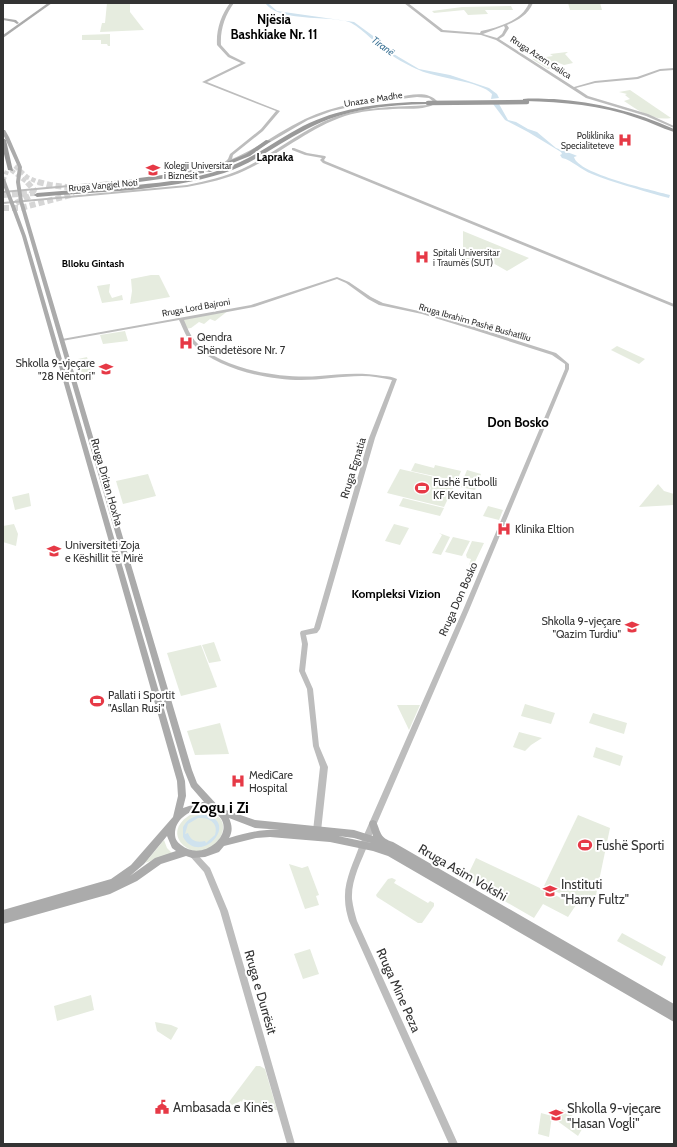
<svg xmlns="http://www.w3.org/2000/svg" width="677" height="1147" viewBox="0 0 677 1147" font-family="Cabin,sans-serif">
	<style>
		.green { fill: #e6ecdf }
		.water { fill: #cfe2ee; fill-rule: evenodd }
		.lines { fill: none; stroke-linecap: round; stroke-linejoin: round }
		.highway-tunnel-far1 { stroke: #d6d6d6; stroke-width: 4.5; stroke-dasharray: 4.5 2.5; stroke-linecap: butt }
		.highway-tunnel { stroke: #d6d6d6; stroke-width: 6; stroke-dasharray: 6 3; stroke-linecap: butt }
		.secondary { fill: #bdbdbd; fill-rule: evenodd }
		.primary { fill: #ababab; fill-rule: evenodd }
		.highway { fill: #9a9a9a; fill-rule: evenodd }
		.highway-bridge { stroke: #9a9a9a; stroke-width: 4.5 }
		.labels { text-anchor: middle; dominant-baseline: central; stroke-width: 4; stroke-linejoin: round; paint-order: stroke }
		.far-street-label { font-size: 9px; fill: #333; stroke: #fff }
		.far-poi-label { font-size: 9px; fill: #333; stroke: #fff; text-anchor: start }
		.far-water-label { font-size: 10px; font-style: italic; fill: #3f7597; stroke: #fff }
		.far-neighbourhood-label { font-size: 10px; font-weight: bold; fill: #000; stroke: #fff }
		.far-quarter-label { font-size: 11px; font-weight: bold; fill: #000; stroke: #fff }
		.poi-label { font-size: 11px; fill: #333; stroke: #fff; text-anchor: start }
		.street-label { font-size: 11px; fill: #333; stroke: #fff }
		.neighbourhood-label { font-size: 12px; font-weight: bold; fill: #000; stroke: #fff }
		.far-district-label { font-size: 13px; font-weight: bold; fill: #000; stroke: #fff }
		.quarter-label { font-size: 13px; font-weight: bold; fill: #000; stroke: #fff }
		.near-poi-label { font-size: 13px; fill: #333; stroke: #fff; text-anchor: start }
		.near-street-label { font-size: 13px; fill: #333; stroke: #fff }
		.near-quarter-label { font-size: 16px; font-weight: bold; fill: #000; stroke: #fff }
	</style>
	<rect width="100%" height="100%" fill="#fff"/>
	<g class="green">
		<path d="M107,3L112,4L130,3V12L144,30L100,32L102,23H105Z"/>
		<path d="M568,3H600L602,10H570Z"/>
		<path d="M511,6L513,10H485L488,14L468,15L464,10L434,13L432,11L462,7Z"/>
		<path d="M110,34V46H108L107,44H101V40H82V35Z"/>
		<path d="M567,52H568L565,54L573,63L564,65L559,63L556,64L558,66L548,69L532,59L553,56L550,54Z"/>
		<path d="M630,90L671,118C653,121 639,111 624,101L630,99L625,95L627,94L619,92Z"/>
		<path d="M463,231L529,258L507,271L477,254L468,257L470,259L459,263L463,250Z"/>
		<path d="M151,275H159L170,297L130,304L132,291L131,279Z"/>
		<path d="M110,284L109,292L112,298L122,295L123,300L102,303L97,286Z"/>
		<path d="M229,310L215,321L210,319L204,324L199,322L191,328L185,329L182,320Z"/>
		<path d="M125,331L128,341L103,344L100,335Z"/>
		<path d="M617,346L645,359L639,364L611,350Z"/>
		<path d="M87,357L93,379L84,381L78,359Z"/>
		<path d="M415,463L434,468L435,465L461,471L457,481L411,471Z"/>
		<path d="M400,469L456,482L444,507L387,493Z"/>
		<path d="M467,470L481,474L475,490L460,487Z"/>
		<path d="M148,474L156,496L123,504L116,481Z"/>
		<path d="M658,484L664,491L674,494V505L639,507Z"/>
		<path d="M29,493L31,506L15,510L12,497Z"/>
		<path d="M403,498L444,508L440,516L399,506Z"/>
		<path d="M488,506L503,510L499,520L483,516Z"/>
		<path d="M14,524L18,534L16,546L3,542V526Z"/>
		<path d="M394,524L409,528L400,545L385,541Z"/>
		<path d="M439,533L450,537L441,555L432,553L442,535Z"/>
		<path d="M453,537L470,541L462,556L445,552Z"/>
		<path d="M472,541L484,543L473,566L469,565L471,559L467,558L466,555Z"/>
		<path d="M214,642L221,661L209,663L202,645Z"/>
		<path d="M201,645L217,687L181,696L167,653Z"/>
		<path d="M525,704L555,713L551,724L521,716Z"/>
		<path d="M397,705H420L409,730Z"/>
		<path d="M593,713L627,723L624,734L589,723Z"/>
		<path d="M220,723L229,754L195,755L187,731Z"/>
		<path d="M519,732L542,738L531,745L525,751L513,747Z"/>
		<path d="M596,747L623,756L620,766L593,757Z"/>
		<path d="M199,811C249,812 210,870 183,845C168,830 185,815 199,811Z"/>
		<path d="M578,815L610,828L595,900L591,908L544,886Z"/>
		<path d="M164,840L167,848L172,853L145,863Z"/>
		<path d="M476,858L576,905L568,917L543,904L534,918L466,879Z"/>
		<path d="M289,864L302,868L308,866L319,895L316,896L319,905L305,909Z"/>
		<path d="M392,878L396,880L394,883L428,903L430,901L434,903V906L422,923H418L377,897L376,895L388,879Z"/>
		<path d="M622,933L666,957L662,966L617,941Z"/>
		<path d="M310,949L319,974L303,979L294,954Z"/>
		<path d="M91,995L94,1010L57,1021L54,1006Z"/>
		<path d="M155,1022L171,1025L178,1028L171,1040L157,1031Z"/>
		<path d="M256,1066H260L265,1069L277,1110H268V1107L243,1099L242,1102L241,1101L232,1105L229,1102Z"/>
		<path d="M562,1109L585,1124L578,1136L556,1120Z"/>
		<path d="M541,1113L552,1116L549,1137L538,1134Z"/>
	</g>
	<g class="water">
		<path d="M265,3L269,4L277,11L354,22L380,41L392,53L419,69L450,75L489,88L497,94L499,98L491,99L492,94C481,81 435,78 419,70C410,66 398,60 390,54C378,46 361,27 349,22C344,20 337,20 331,19C312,17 277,19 265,3Z"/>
		<path d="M493,104H499L508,120L516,122L528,129L537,132L556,148L575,155L577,156L574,157C578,174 652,190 670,195L669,198L661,196C638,189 614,183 592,174C581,170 572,160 562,158L560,155L562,154L561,152L528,132L505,120Z"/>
		<path d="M205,815C241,822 200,867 183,837V827C188,818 195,815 205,815ZM198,818C209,817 219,823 215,835L206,843L205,841C197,843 191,841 188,833L185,834L188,824Z"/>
	</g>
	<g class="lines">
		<g class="highway-tunnel-far1">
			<path d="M15,166L27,177L40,183"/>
			<path d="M11,170L28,183"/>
			<path d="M3,181L7,171"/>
		</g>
		<g class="highway-tunnel">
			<path d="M38,182L50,185L74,188"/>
			<path d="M3,195L35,193"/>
			<path d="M16,203L30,196L34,190L27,182"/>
			<path d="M3,208H21L74,194"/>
		</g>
		<g class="secondary">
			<path d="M230,3H234C225,15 220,30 221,45L230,55L246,63L207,82L280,111L263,131L233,155L232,159C258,148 280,131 305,119C334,105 366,101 397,97C411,95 428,90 438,102C426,111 408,108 393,109C377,110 361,111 345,116C309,128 280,154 246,170C227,179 207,183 187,187L3,204V202L187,185C206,181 225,177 242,169C274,154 302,129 335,117C365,106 397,107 428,105L434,102L429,98L417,97L367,103L332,111L308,120L255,151L236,160L206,169L175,175V173L206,167L226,161L228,159L230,154L261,129L276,111L202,82L241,63L228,57L217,45C216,30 221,15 230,3Z"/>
			<path d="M404,3H408L443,30L480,33L481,31C498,27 522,21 529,3H533C528,15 518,20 507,25L509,28L504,36L499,39L574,87L595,81L637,77L660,69L674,68V70L660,71L638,79L595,83L576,88L588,96L648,114L674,126V128L646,116L586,98L496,40L481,35L441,32ZM504,26L505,28L502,34L497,38L483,34Z"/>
			<path d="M292,148H294L307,153L325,156L326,157L324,160L325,161L674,304V307L323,163L320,160L322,158L305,155L292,150Z"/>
			<path d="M145,178L147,179L146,180L3,193V191Z"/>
			<path d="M337,277L349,282L371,297L383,303L423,312L446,318L556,353L569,364V369L469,610L368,844C361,862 351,880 352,899C353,907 355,914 357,921L458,1144H449L349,921C347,914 345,907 345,899C344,880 354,862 360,844L463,610L565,369V364L552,355L474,330L422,314L379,305L368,299L346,283L337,279L254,307L184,320C187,327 190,335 195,341C221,370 282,379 319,376C340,374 361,372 383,376C388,376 393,377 397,379L375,438L320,629L317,633L306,635L308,644L305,671L313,689L319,746L328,767L321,831L320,833L317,834L314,833L313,831L320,767L313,746L307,689L299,671L302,644L300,633L301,631L314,628L369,438L392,380C382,378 372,376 362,376C341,376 321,380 301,380C267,380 217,369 193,344C186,338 183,328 179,320L62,341L60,340L62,339L251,305Z"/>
			<path d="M192,851L195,852L210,868L228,911L295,1144H287L220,911L204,872L188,854L189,852Z"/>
		</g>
		<g class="primary">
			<path d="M48,3H52L3,38V35Z"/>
			<path d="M3,18L16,20L19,23L17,24L14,22L3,20Z"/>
			<path d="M3,130H5L9,137L22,167L20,182L23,201L192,770L197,783L220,808L255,820L354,830L373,836L369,824L370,821L373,820L376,821C381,833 380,838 393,842L674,1004V1022L388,856L373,851L330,842L270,837L256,838L224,846L219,852L205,857L192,858L186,856L161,864L137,881L110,894L3,924V910L111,879L131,865L173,817L178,796L177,781L22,236L3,185V178L5,179L26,236L185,781L186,796L183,808L201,802H204L191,787L184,770L19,201L16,182L18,167L3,134ZM201,808C205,809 209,810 213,812C242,827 205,865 181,845C177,842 175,839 175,834C175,819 188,812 201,808ZM229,818L255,828L283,830C262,829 249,832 229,838C233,831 232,825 229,818ZM167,836L172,848L176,851L155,858L130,876L144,864ZM338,836L354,838L371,843Z"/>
		</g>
		<g class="highway">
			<path d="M523,99C533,98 544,99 554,99C596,102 636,112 674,129V132C661,128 650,122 637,118C601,105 563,102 525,101L523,100Z"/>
			<path d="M412,102H428L430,103L428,104C386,105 345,109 307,129C279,143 254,163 224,173C164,192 99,191 37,197L34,195L37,193C70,190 104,188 137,185C166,182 195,179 223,169C253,159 276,140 303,126C337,109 374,104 412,102Z"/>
			<path d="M3,138L6,140L13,171L8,170L3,150Z"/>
			<path d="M266,140L271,141L250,156L210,172L205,171L246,154Z"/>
			<path d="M202,170L204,171V173L139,182L136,180L139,178Z"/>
		</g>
		<path class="highway-bridge" d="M428,103L527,102"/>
	</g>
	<defs>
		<symbol id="hospital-bare" viewBox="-9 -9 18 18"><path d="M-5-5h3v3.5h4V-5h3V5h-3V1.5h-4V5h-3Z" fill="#e63946" stroke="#fff" stroke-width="2.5" paint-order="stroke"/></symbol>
		<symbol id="university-bare" viewBox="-9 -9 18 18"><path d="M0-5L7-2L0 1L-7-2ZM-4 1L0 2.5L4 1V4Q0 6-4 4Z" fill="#e63946" stroke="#fff" stroke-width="2.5" paint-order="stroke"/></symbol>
		<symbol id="school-bare" viewBox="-9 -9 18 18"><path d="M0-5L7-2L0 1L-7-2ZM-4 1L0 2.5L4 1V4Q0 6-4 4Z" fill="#e63946" stroke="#fff" stroke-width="2.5" paint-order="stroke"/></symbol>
		<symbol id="stadium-bare" viewBox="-9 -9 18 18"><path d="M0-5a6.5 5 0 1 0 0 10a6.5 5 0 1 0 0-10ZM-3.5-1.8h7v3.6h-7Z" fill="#e63946" stroke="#fff" stroke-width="2.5" paint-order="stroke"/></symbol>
		<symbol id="civic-bare" viewBox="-9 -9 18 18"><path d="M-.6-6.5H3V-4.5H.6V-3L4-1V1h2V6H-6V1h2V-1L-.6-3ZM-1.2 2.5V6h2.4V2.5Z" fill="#e63946" stroke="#fff" stroke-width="2.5" paint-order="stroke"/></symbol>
	</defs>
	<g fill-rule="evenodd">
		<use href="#hospital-bare" x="615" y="130" width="20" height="20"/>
		<use href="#university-bare" x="143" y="160" width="20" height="20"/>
		<use href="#hospital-bare" x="412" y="247" width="20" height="20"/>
		<use href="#hospital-bare" x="176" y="333" width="20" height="20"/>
		<use href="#school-bare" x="96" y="359" width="20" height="20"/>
		<use href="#stadium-bare" x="412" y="478" width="20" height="20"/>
		<use href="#hospital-bare" x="494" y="519" width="20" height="20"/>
		<use href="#university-bare" x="44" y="541" width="20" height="20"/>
		<use href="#school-bare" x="622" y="617" width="20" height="20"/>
		<use href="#stadium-bare" x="87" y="691" width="20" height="20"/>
		<use href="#hospital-bare" x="228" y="771" width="20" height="20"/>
		<use href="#stadium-bare" x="575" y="835" width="20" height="20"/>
		<use href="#university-bare" x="540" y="881" width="20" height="20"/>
		<use href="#civic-bare" x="152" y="1097" width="20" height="20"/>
		<use href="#school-bare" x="546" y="1105" width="20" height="20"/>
	</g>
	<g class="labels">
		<g class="far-street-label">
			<text transform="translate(541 57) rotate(33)">Rruga Azem Galica</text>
			<text transform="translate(373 99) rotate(-9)">Unaza e Madhe</text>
			<text transform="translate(103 185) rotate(-5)">Rruga Vangjel Noti</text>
			<text transform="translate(196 307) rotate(-10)">Rruga Lord Bajroni</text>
			<text transform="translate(475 322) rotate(16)">Rruga Ibrahim Pashë Bushatlliu</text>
		</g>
		<g class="far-poi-label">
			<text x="614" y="135" text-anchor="end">Poliklinika<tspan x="614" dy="10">Specialiteteve</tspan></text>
			<text x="164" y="165">Kolegji Universitar<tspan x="164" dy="10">i Biznesit</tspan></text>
			<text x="433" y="252">Spitali Universitar<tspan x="433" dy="10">i Traumës (SUT)</tspan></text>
		</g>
		<g class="far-water-label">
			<text transform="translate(383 46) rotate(36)">Tiranë</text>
		</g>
		<g class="far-neighbourhood-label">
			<text x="93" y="263">Blloku Gintash</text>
		</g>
		<g class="far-quarter-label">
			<text x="275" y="157">Lapraka</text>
		</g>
		<g class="poi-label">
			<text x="197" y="337">Qendra<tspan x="197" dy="13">Shëndetësore Nr. 7</tspan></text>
			<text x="95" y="363" text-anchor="end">Shkolla 9-vjeçare<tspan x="95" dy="13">"28 Nëntori"</tspan></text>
			<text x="433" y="482">Fushë Futbolli<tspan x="433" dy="13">KF Kevitan</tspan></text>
			<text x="515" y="529">Klinika Eltion</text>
			<text x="65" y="545">Universiteti Zoja<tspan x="65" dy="13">e Këshillit të Mirë</tspan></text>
			<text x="621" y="621" text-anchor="end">Shkolla 9-vjeçare<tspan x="621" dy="13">"Qazim Turdiu"</tspan></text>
			<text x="108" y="695">Pallati i Sportit<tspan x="108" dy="13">"Asllan Rusi"</tspan></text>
			<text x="249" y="775">MediCare<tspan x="249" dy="13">Hospital</tspan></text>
		</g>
		<g class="street-label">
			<text transform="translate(353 468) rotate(-73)">Rruga Egnatia</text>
			<text transform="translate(107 482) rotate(74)">Rruga Dritan Hoxha</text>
			<text transform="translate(458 599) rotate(-66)">Rruga Don Bosko</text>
		</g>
		<g class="neighbourhood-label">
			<text x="396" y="593">Kompleksi Vizion</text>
		</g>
		<g class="far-district-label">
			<text x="274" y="19">Njësia<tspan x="274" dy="15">Bashkiake Nr. 11</tspan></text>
		</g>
		<g class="quarter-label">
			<text x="518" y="422">Don Bosko</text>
		</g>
		<g class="near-poi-label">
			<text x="596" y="845">Fushë Sporti</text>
			<text x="561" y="884">Instituti<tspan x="561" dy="15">"Harry Fultz"</tspan></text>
			<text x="173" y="1107">Ambasada e Kinës</text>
			<text x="567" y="1108">Shkolla 9-vjeçare<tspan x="567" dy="15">"Hasan Vogli"</tspan></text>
		</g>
		<g class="near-street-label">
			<text transform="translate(463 872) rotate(30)">Rruga Asim Vokshi</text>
			<text transform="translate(399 990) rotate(66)">Rruga Mine Peza</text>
			<text transform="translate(261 992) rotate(74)">Rruga e Durrësit</text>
		</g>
		<g class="near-quarter-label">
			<text x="220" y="807">Zogu i Zi</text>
		</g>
	</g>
	<rect width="677" height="1147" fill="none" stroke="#333333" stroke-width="8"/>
</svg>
